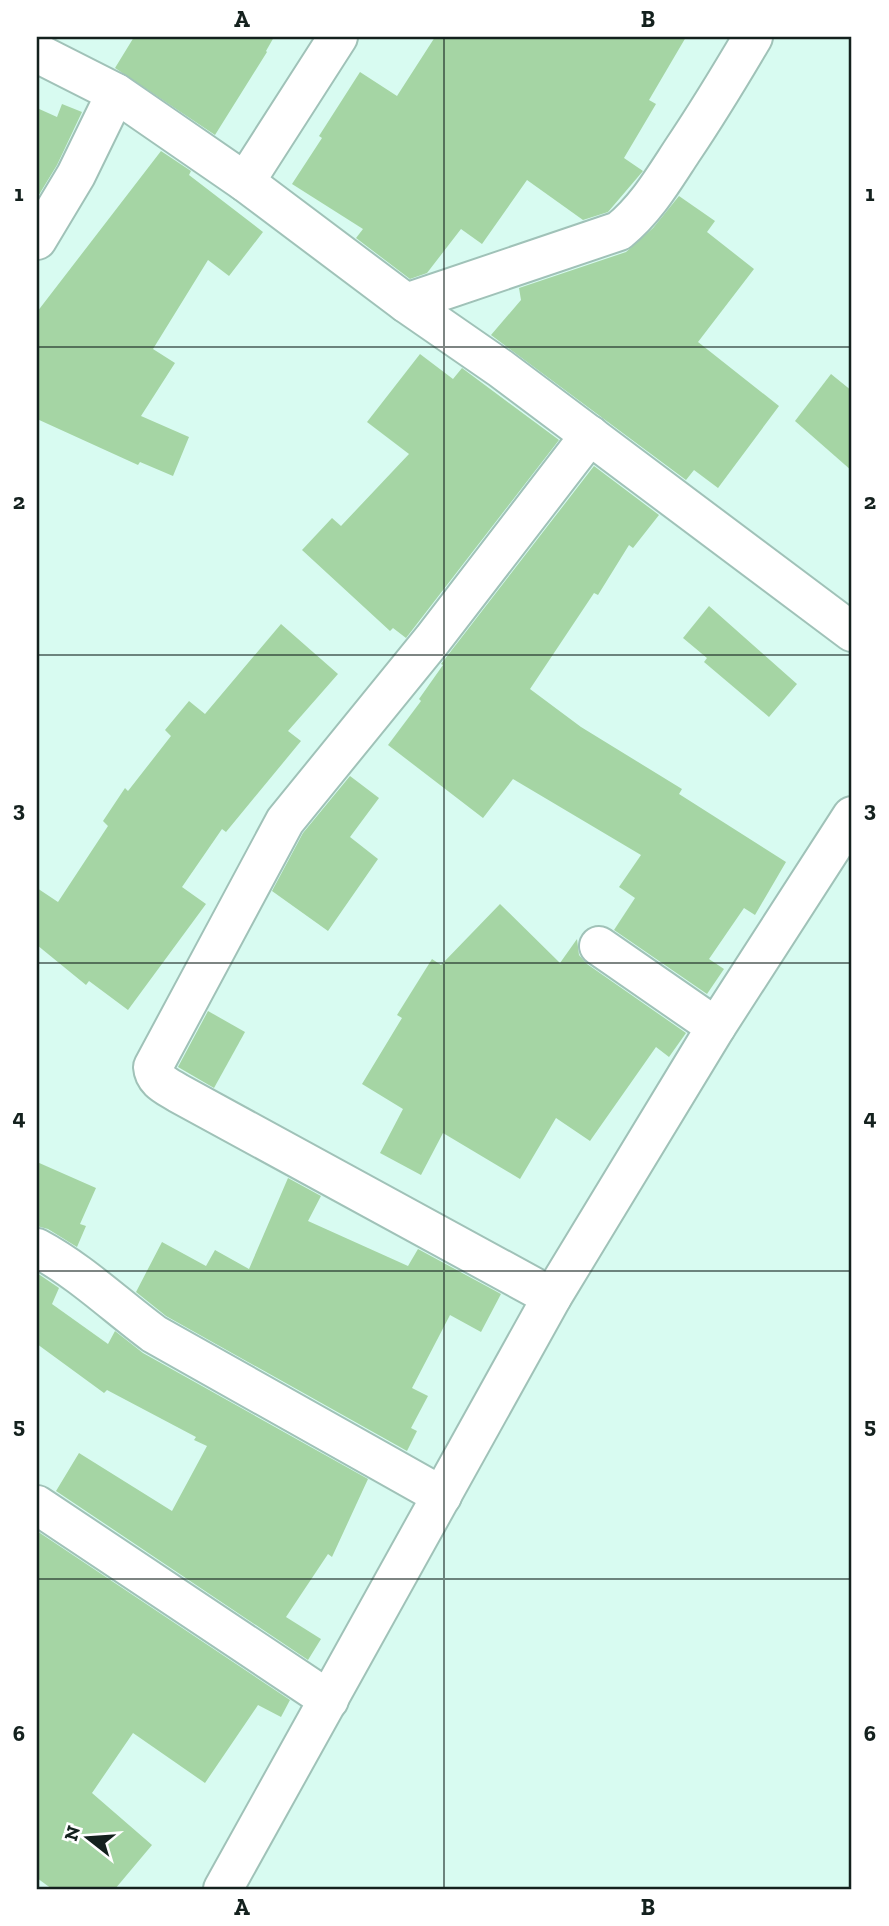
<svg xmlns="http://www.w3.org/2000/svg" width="889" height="1926" viewBox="0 0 889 1926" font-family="'Zilla Slab',serif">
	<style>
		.building { fill: #a5d5a4 }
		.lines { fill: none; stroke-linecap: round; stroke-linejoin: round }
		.street-casing { stroke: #a0c2b8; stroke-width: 42 }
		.street { stroke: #fff; stroke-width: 38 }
		.grid { fill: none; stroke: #14211e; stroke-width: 2; stroke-opacity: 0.55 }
		.neatline { fill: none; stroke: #14211e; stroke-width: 2.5 }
		.grid-label { font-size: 23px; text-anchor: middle; font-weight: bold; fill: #14211e }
	</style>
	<rect width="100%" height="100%" fill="#d8fbf1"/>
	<g class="building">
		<path d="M134,37H274L266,51L267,52L215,135L115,68Z"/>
		<path d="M435,37H686L649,100L656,104L624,158L643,171L608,212L583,220L527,180L482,244L461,229L427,273L410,279L356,238L363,229L292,184L322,138L319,136L360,72L397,96Z"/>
		<path d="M62,104L82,112L57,165L37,198V108L57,117Z"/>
		<path d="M161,151L191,171L189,175L263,232L229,276L208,260L153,349L175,363L141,416L189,437L173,476L140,462L138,465L37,419V312Z"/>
		<path d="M679,196L715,221L707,232L754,269L698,342L779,406L718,488L694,470L686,480L491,335L521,300L519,288L626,252L653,228Z"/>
		<path d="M420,354L453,379L462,368L559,440L406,638L393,628L390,631L302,550L332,518L341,526L409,454L367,422Z"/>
		<path d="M831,374L852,391V471L795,421Z"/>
		<path d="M594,466L659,515L633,548L629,545L598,595L594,593L530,689L581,727L682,789L679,794L786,862L755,915L744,908L709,959L724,969L707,994L614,930L635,898L619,887L641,855L513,779L483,818L388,745L421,701L419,699L443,665L441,664Z"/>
		<path d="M709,606L797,684L769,717L704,662L707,658L683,638Z"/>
		<path d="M281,624L338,674L288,731L301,741L226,832L222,829L182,887L206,904L128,1010L89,981L86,985L37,945V888L58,902L108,826L103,821L125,788L128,791L171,736L165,730L189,701L205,714Z"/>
		<path d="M350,776L379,798L350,837L378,859L328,931L272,891L303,833Z"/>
		<path d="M500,904L560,963L577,939L579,955L587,964L686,1033L669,1057L656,1047L590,1141L556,1118L520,1179L443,1133L421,1175L380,1153L403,1109L362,1084L402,1018L397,1015L432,959L441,965Z"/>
		<path d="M208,1011L245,1032L214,1088L178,1067Z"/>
		<path d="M37,1162L96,1188L80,1224L86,1226L77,1247L48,1229L37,1226Z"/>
		<path d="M288,1178L321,1196L308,1221L408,1266L418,1249L501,1294L481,1332L450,1315L412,1388L428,1396L411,1428L417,1431L407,1451L166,1316L136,1292L162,1242L206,1266L215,1250L249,1269Z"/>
		<path d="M37,1273L59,1288L52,1304L108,1344L115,1331L143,1353L368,1479L332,1557L328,1554L286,1617L321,1639L308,1660L56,1491L79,1453L172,1511L207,1446L194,1440L196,1437L107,1390L104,1393L37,1344Z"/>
		<path d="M37,1531L290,1700L281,1717L258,1705L205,1783L133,1733L92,1793L152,1845L115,1889H52L37,1878Z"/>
	</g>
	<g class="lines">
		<defs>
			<g id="street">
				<path d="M37,53L116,93L245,182L406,303L500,368L852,632"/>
				<path d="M245,182L338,37"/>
				<path d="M37,240L76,175L116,93"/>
				<path d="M406,303L619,231C646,209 663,180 682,151C707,114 730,76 753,37"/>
				<path d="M599,946L716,1027"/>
				<path d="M37,1248C80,1271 115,1305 154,1334L442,1496"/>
				<path d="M552,1297L178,1093C167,1086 154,1081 153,1067L285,821L433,639L590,435"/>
				<path d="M37,1505L329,1700"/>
				<path d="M223,1889L552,1297L716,1027L852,816"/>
			</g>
		</defs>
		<use href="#street" class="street-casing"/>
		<use href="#street" class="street"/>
	</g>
	<path class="grid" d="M444,37V1889M37,347H852M37,655H852M37,963H852M37,1271H852M37,1579H852"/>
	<rect width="889" height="1926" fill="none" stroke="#ffffff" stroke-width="77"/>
	<g transform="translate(88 1838) rotate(287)" stroke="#ffffff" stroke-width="5" paint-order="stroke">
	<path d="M0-5L12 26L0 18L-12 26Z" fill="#14211e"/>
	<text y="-10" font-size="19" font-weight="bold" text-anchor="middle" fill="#14211e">N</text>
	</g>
	<rect x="38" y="38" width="812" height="1850" class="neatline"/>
	<g class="grid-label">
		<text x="242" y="27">A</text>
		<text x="648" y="27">B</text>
		<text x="19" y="201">1</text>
		<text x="870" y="201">1</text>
		<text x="19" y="509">2</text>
		<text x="870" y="509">2</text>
		<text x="19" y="817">3</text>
		<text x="870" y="817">3</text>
		<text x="19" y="1125">4</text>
		<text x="870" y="1125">4</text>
		<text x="19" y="1433">5</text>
		<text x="870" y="1433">5</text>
		<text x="19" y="1741">6</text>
		<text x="870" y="1741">6</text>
		<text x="242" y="1915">A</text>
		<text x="648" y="1915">B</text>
	</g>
</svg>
